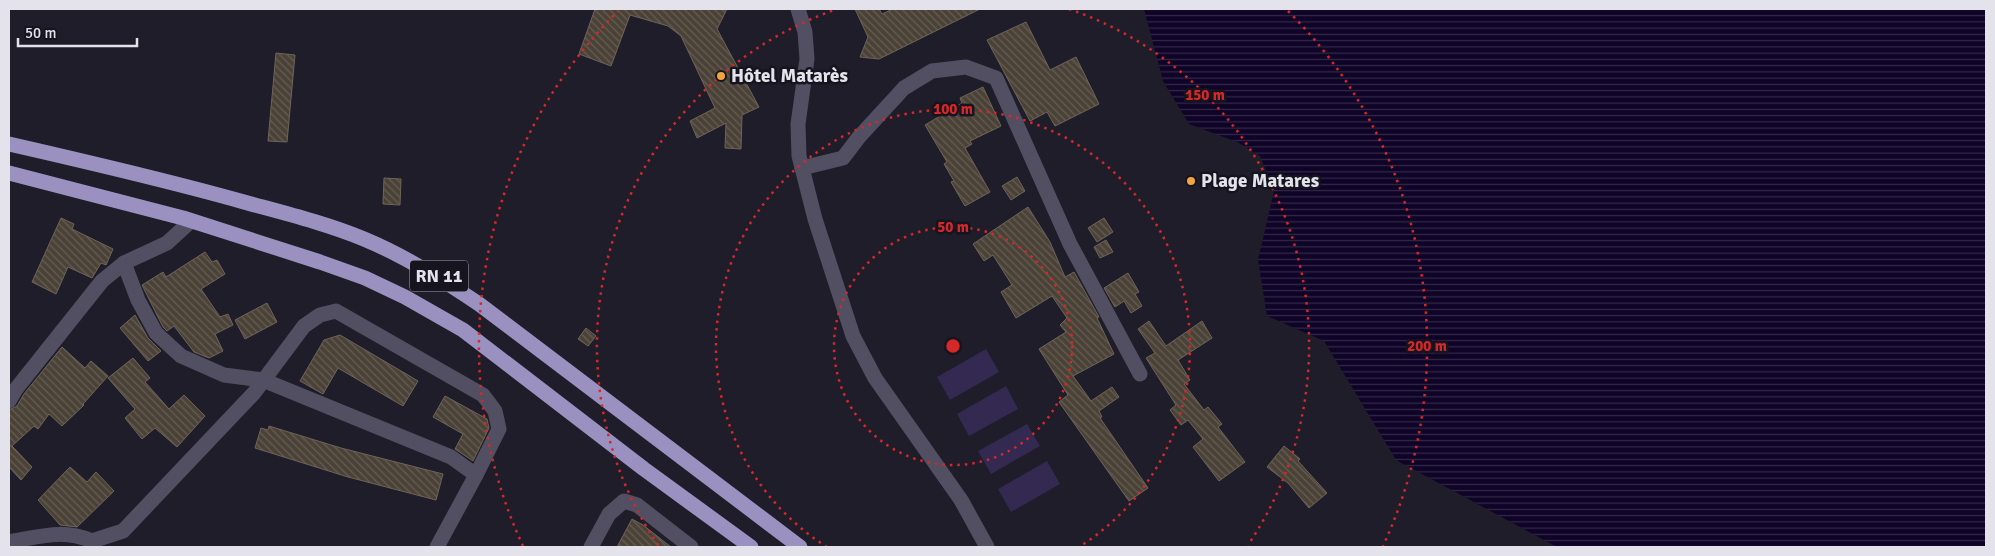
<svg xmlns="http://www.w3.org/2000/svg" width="1995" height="556" viewBox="0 0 1995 556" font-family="Signika,sans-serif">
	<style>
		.pitch { fill: #332951 }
		.water { fill: url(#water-rules) }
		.building { fill: url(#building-back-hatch); stroke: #6f6459 }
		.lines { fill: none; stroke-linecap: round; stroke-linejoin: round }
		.minor { stroke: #524f63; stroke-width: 15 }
		.highway { stroke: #9a91c1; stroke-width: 15 }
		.ring { fill: none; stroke: #d62828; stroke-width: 2.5; stroke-dasharray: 2.5 5 }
		.poi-dot { fill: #f1a540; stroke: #16141f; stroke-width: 2 }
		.labels { text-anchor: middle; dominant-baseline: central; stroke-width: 5; stroke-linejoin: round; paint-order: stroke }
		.shield { fill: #16141f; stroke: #a6a5ae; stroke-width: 1 }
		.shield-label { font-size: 18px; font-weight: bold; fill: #e4e3eb }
		.poi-label { font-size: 19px; font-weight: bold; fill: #e4e3eb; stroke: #16141f; text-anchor: start }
		.centre { fill: #d62828; stroke: #16141f; stroke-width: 2.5 }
		.ring-label { font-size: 15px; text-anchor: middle; font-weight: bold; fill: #d62828; stroke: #16141f; stroke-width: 5; stroke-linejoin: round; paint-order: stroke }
	</style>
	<defs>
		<pattern id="water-rules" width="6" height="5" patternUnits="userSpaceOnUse" patternTransform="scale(1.25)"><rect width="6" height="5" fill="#0f0327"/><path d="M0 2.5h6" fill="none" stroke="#322846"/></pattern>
		<pattern id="building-back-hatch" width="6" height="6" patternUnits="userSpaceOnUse" patternTransform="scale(1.25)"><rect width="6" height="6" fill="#4b4237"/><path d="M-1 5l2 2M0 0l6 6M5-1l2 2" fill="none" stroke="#655d54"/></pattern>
	</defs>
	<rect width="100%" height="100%" fill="#1f1d29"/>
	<g class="pitch">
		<path d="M986,349L999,372L950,400L937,377Z"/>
		<path d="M1006,386L1018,409L969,436L957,414Z"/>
		<path d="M1027,424L1040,446L991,474L978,451Z"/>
		<path d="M1047,461L1060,484L1011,512L998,489Z"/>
	</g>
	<path class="water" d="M1144,9H1986V547H1557L1396,460L1324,341L1267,316L1258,260L1274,191L1260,156L1237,142L1189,124L1163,81Z"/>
	<g class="building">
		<path d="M595,9H727L717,29L759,107L742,115L741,149L725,148L726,123L697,138L690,121L715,108L681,36L668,26L630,15L611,66L579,54Z"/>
		<path d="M855,9H879L882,14L893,9H980L879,59L860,57L868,37Z"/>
		<path d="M1026,22L1050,70L1076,57L1099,104L1055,126L1047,112L1030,121L987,40Z"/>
		<path d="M276,53L295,55L287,142L268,141Z"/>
		<path d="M983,87L1001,126L970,141L972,144L965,148L990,192L965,206L951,182L954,181L944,164L947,162L925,125L962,103L960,98Z"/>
		<path d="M1017,177L1025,191L1011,200L1002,186Z"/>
		<path d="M384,178L401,179L400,205L383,204Z"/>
		<path d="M1028,207L1050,242L1065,277L1074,272L1099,317L1097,318L1114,354L1073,376L1091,401L1112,387L1119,397L1099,411L1102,417L1100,418L1148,488L1129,501L1059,402L1068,395L1039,349L1066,332L1060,325L1067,318L1052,296L1016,318L1001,292L1012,285L993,255L984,261L973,244Z"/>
		<path d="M61,218L74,224L72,229L113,249L106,265L101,263L92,278L68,267L56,294L32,282Z"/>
		<path d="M1104,218L1113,232L1097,242L1088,228Z"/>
		<path d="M1106,240L1113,252L1100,258L1094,247Z"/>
		<path d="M205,252L212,262L217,260L225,274L201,289L220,317L228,314L233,325L215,334L223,351L209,358L194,352L174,326L167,331L163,327L142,285L163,272L166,277Z"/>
		<path d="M1128,273L1139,292L1135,294L1142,306L1131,313L1124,301L1115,307L1104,288Z"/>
		<path d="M267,303L277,322L245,339L235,320Z"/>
		<path d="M135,315L148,338L161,351L148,361L120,328Z"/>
		<path d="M1149,321L1166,346L1202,321L1212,338L1178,360L1190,380L1184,384L1204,410L1208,407L1222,424L1218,427L1245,462L1219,481L1193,447L1203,439L1188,420L1181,425L1170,410L1176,405L1146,358L1155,353L1138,329Z"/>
		<path d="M586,328L596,336L588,346L578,339Z"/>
		<path d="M340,335L418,381L403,406L338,368L323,394L300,381L324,340Z"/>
		<path d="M62,347L85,368L91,361L108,376L83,404L84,405L62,426L49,414L38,429L34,426L12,446L32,467L21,480L9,467V410L17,406L24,394Z"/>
		<path d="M133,358L150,378L145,382L169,409L184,395L205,416L177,447L155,428L142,439L125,418L135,409L108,378Z"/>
		<path d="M445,396L487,419L489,428L473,461L455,449L463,434L433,417Z"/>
		<path d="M269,426L341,448L443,474L436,500L348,477L255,448L261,428L268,430Z"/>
		<path d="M1284,446L1300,459L1298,461L1327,493L1309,508L1288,483L1267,467Z"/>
		<path d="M70,467L87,482L96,472L114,491L77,527L60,525L38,500Z"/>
		<path d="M632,519L643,525L671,547H617Z"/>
	</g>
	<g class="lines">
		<g class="minor">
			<path d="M798,9L805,32L807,59L798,124L799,156L815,219L853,336L875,378L961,500L987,547"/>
			<path d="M802,168L843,158L859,137L904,88L932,71L966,67L996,78L1070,244L1140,374"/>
			<path d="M124,263L138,300L156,333L181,356L224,375L263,380L451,457L476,475"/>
			<path d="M9,401L16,389L102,281L124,263L167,243L191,221"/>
			<path d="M9,547L13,541C43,536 63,529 92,541L123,531L254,393L304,326L320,315L336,311L483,395L495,411L499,429L476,475L437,547"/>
			<path d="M591,547L609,514L624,501L637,505L691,547"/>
		</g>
		<g class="highway">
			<path d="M9,144C88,162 166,180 244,202C284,213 325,223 364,239C405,256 442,279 479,304L800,547"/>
			<path d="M9,173L183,218L320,262L365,278L405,297L463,330L644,469L751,547"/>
		</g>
	</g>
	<g class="ring">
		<circle cx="953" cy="346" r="119"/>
		<path d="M827 547A237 237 0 1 1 1079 547"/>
		<path d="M658 545A356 356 0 0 1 837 9M1069 9A356 356 0 0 1 1248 545"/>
		<path d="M523 546A474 474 0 0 1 618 11M1288 11A474 474 0 0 1 1383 546"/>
	</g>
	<g class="poi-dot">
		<circle cx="721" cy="76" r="5"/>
		<circle cx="1191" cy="181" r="5"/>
	</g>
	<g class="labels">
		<rect class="shield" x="410" y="260.5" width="58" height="31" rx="4"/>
		<g class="shield-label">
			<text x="439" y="276">RN 11</text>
		</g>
		<g class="poi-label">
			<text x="731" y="76">Hôtel Matarès</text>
			<text x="1201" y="181">Plage Matares</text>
		</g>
	</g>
	<circle cx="953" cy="346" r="8" class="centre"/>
	<g class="ring-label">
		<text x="1205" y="100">150 m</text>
		<text x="953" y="114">100 m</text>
		<text x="953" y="232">50 m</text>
		<text x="1427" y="351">200 m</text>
	</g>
	<rect width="1995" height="556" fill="none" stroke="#e4e3eb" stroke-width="20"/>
	<path d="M18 38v8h119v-8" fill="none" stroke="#e4e3eb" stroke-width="2.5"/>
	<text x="25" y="38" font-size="15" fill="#e4e3eb" stroke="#16141f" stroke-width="4" paint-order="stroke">50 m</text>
</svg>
